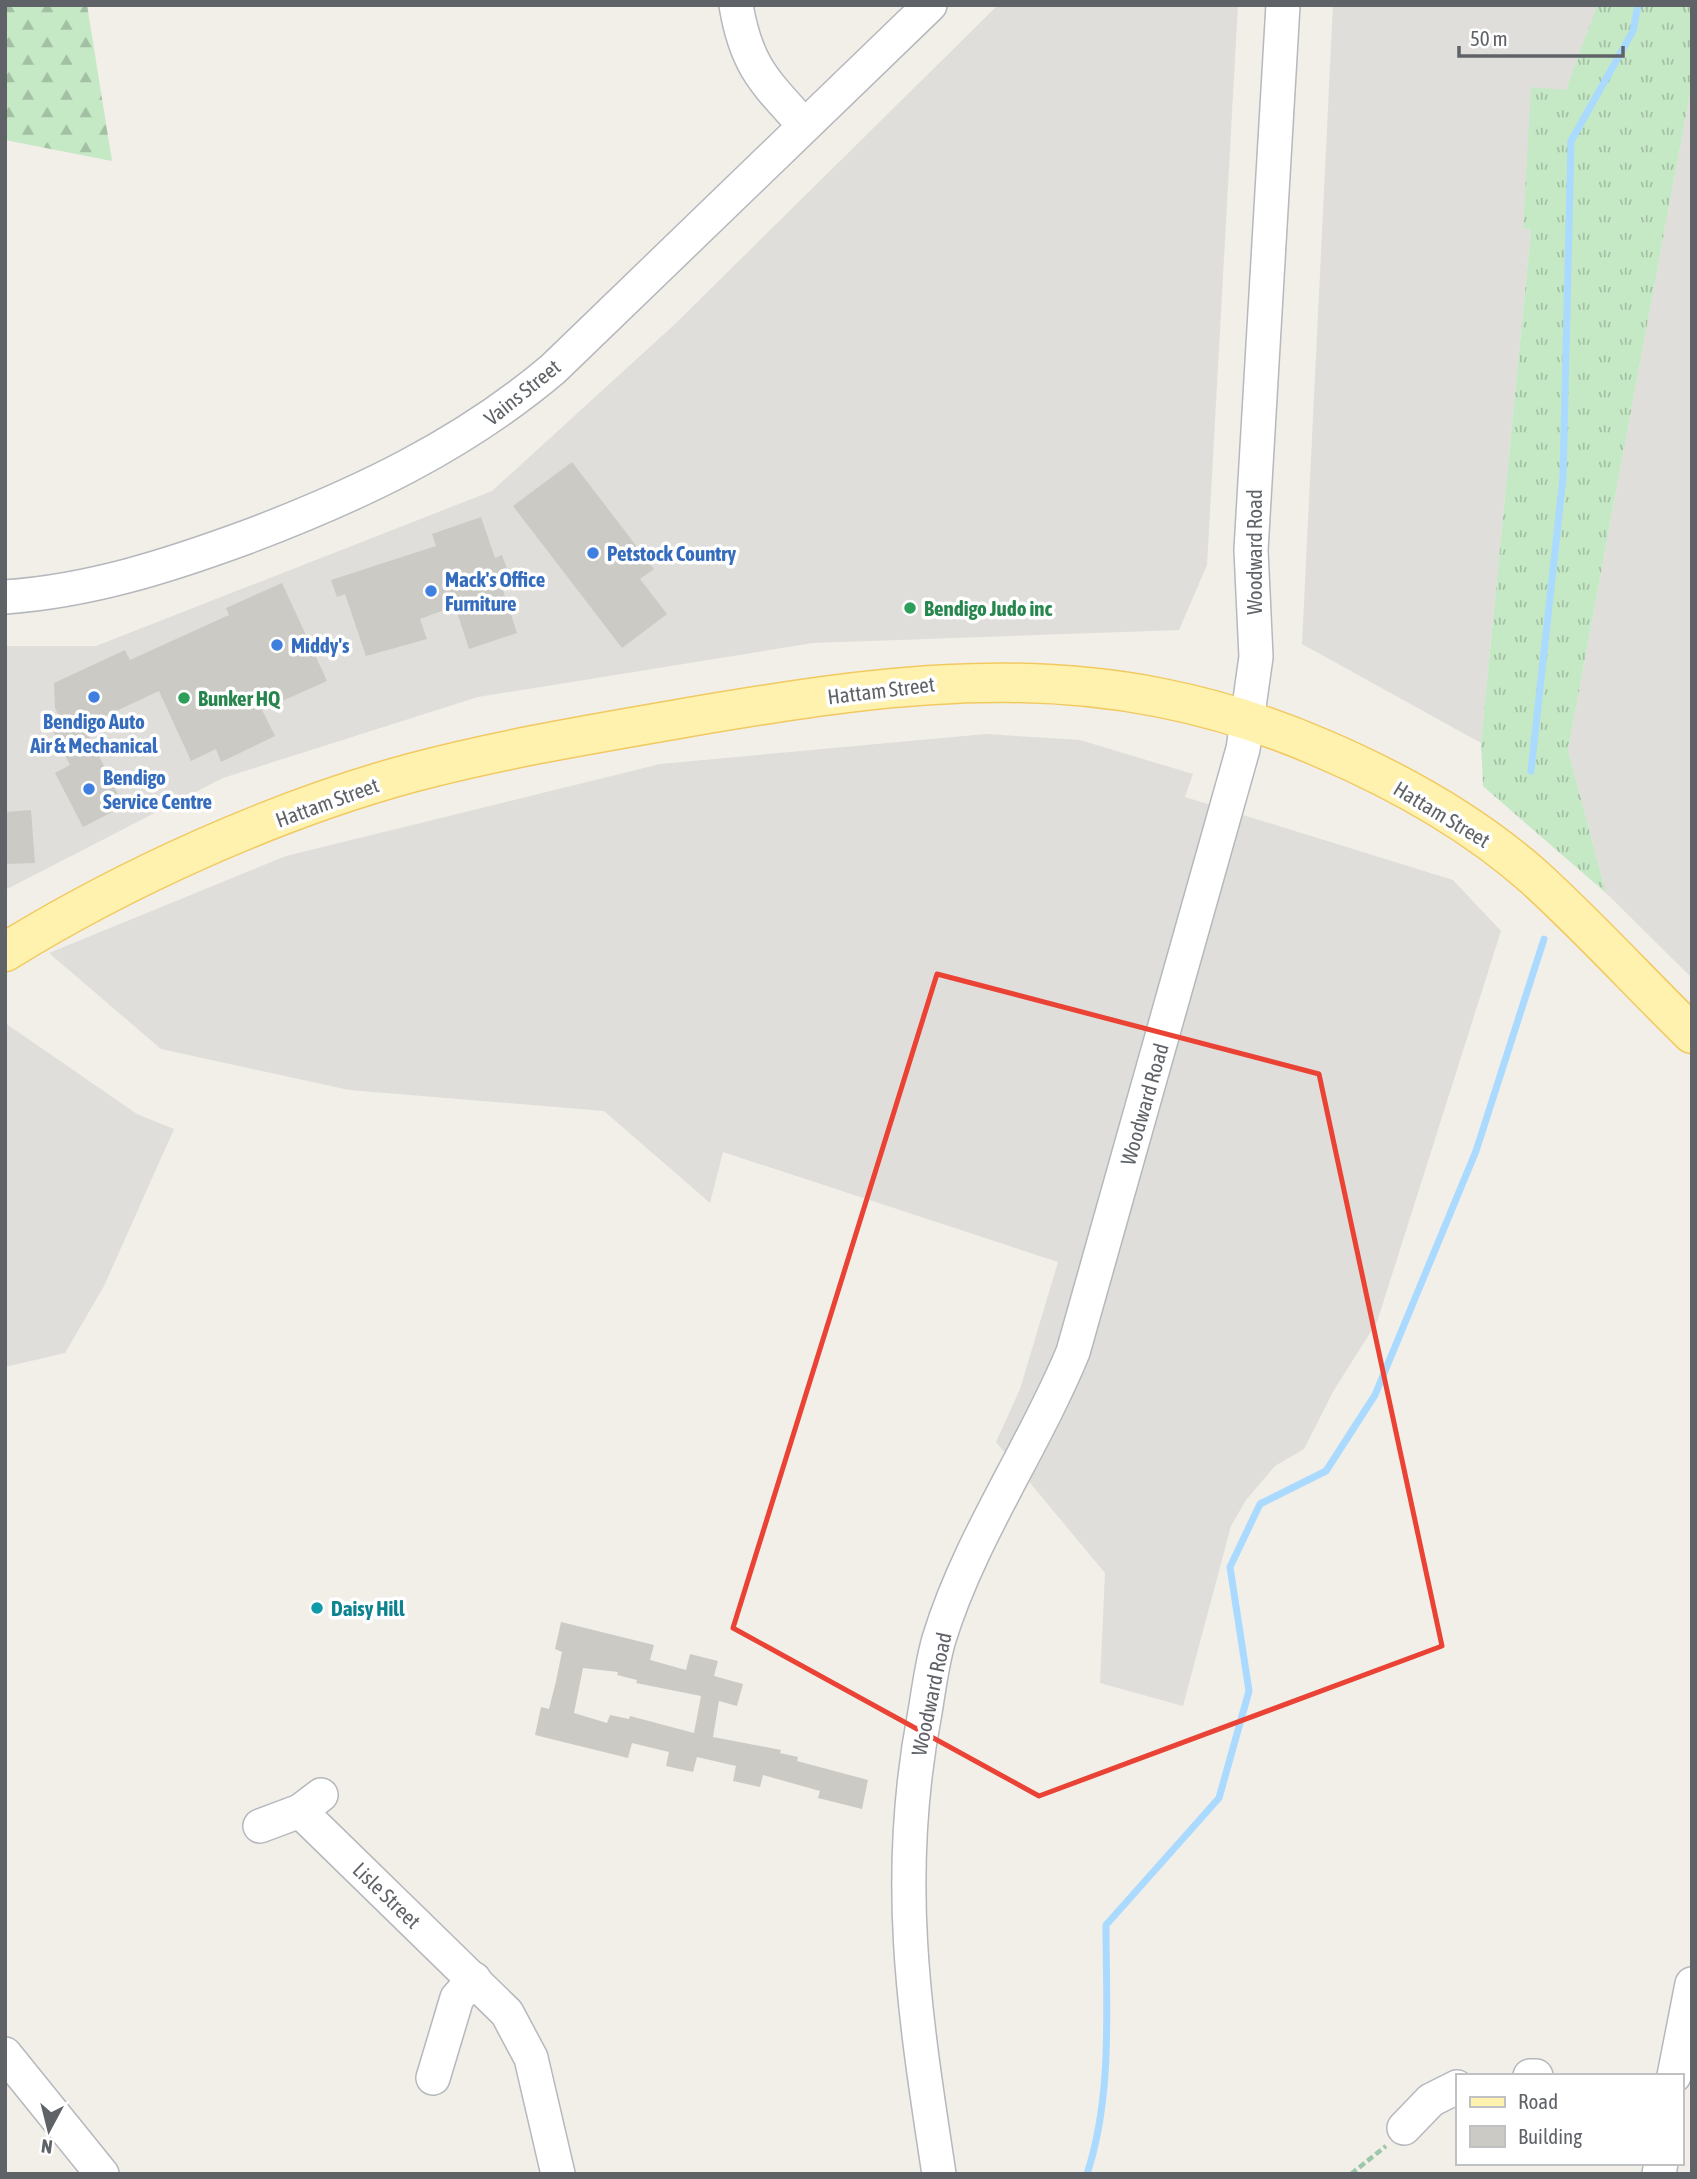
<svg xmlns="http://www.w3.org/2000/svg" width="1697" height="2179" viewBox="0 0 1697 2179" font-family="'Asap Condensed',sans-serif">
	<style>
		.industrial { fill: #e0deda }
		.grass { fill: url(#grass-tufts) }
		.forest { fill: url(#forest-firs) }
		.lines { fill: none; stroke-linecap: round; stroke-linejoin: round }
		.stream { stroke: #aadaff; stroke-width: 7 }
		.building { fill: #cccac5; fill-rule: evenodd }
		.minor-casing { stroke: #b5b8bc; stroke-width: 36 }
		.major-casing { stroke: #f2c960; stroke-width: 41 }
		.path { stroke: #9cc7a9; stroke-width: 4.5; stroke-dasharray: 7 3.5; stroke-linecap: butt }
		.minor { stroke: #fff; stroke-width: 33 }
		.major { stroke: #fff2af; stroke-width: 38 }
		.marked { fill: none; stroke: #ea4335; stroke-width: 5; stroke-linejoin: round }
		.shop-dot { fill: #3f7fe0; stroke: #fff; stroke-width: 2.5 }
		.leisure-dot { fill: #2e9e5b; stroke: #fff; stroke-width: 2.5 }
		.culture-dot { fill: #0f9aa8; stroke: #fff; stroke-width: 2.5 }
		.labels { text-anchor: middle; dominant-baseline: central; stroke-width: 7; stroke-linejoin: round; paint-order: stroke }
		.street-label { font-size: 21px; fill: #5f6368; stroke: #fff }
		.shop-label { font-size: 21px; font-weight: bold; fill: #366cbe; stroke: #fff; text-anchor: start }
		.leisure-label { font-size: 21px; font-weight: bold; fill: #27864d; stroke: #fff; text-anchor: start }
		.culture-label { font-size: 21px; font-weight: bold; fill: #0d838f; stroke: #fff; text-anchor: start }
	</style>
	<defs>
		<pattern id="grass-tufts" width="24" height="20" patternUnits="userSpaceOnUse" patternTransform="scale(1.75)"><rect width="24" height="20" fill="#c5e8c5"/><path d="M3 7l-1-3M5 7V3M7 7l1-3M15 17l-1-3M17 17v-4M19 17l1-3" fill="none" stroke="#a3c0a4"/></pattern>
		<pattern id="forest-firs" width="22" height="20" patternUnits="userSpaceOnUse" patternTransform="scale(1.75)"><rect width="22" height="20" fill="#c5e8c5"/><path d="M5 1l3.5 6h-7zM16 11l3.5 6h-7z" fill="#a3c0a4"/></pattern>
	</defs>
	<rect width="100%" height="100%" fill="#f1efe8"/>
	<g class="industrial">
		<path d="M998,5H1238L1207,565L1179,630L813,643L478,697L223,778L5,890V646H96L492,491L675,324Z"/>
		<path d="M1333,5H1597L1566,91L1532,87L1523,228L1531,230L1481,743L1302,644Z"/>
		<path d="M1692,83V978L1606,893L1568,750Z"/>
		<path d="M986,734L1080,740L1193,774L1185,797L1453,880L1501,931L1377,1322L1334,1390L1304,1449L1275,1466L1246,1500L1231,1526L1183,1706L1100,1683L1105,1573L996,1442L1020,1389L1058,1262L723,1152L710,1203L604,1111L349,1090L161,1049L49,953L286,856L660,764Z"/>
		<path d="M5,1023L137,1114L174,1129L104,1286L65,1353L5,1367Z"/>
	</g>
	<path class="grass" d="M1597,5H1692V83L1568,750L1606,893L1483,786L1481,743L1531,230L1523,228L1531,87L1566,90Z"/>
	<path class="forest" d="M5,5H87L112,161L5,140Z"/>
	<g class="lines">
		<g class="stream">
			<path d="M1531,771L1563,478L1571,141L1633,31L1638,5"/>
			<path d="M1087,2174C1113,2095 1106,2007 1106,1925L1219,1798L1249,1691L1230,1567L1260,1504L1326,1471L1375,1395L1476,1151L1544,939"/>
		</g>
	</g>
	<g class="building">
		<path d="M572,462L654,569L640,579L667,614L622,648L513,506Z"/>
		<path d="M481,517L495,558L502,555L509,574L499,578L517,633L469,649L455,606L420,619L427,639L366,656L345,594L337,597L331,580L436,546L432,534Z"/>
		<path d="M282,583L327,681L262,710L275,736L221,762L216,749L191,761L159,691L84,726L124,806L83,827L55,773L70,765L51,727L62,722L55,708L54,683L125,650L130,660L229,615L226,608Z"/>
		<path d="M31,810L35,863L5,864V812Z"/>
		<path d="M561,1622L654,1645L650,1660L686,1670L690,1654L718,1661L714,1676L743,1684L737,1706L719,1701L713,1737L781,1750L780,1753L798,1757L797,1761L868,1780L862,1809L818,1798L820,1791L763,1775L760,1787L733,1781L736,1766L697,1757L693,1772L666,1766L669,1752L632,1743L628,1758L535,1735L541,1707L549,1709L556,1681L562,1652L555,1649ZM583,1668L618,1672L617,1675L637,1680L636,1683L701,1696L694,1733L630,1716L629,1719L610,1715L607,1723L574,1713Z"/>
	</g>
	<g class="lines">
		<defs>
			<g id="minor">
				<path d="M736,5C746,65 764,81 803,124"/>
				<path d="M5,597C90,591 168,566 247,537C358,495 462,446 553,369L930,5"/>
				<path d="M300,1811L507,2013L531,2058L558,2174"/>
				<path d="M260,1826L300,1811L321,1795"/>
				<path d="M5,2054L102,2174"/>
				<path d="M1530,2076H1536"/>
				<path d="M1674,2076L1692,1984"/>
				<path d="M433,2078L457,1998L474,1979"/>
				<path d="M1404,2128L1431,2100L1457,2087"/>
				<path d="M939,2174C914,2011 893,1877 925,1712C929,1688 932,1663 939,1639C970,1538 1033,1449 1073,1352L1243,749L1256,657L1251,550L1283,5"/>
				<path d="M1659,2174L1661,2163"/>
			</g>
			<path id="major" d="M5,952C125,878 275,810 411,773C501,749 592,734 684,718C911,679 1101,653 1321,748C1396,780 1473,823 1534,877C1589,927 1639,982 1692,1034"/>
		</defs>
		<use href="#minor" class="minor-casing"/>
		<use href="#major" class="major-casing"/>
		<path class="path" d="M1351,2174L1386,2146"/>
		<use href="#minor" class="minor"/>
		<use href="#major" class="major"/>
	</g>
	<path class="marked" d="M937,974L1319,1074L1442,1646L1039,1796L733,1628Z"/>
	<g class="shop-dot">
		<circle cx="593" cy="553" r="7"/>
		<circle cx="431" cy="591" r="7"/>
		<circle cx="277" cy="645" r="7"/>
		<circle cx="94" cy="697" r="7"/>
		<circle cx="89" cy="789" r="7"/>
	</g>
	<g class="leisure-dot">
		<circle cx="910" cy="608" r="7"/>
		<circle cx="184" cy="698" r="7"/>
	</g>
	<circle class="culture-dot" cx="317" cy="1608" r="7"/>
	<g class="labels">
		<g class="street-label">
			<text transform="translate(522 392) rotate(-39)">Vains Street</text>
			<text transform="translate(1254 552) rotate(-90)">Woodward Road</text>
			<text transform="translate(881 690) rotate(-7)">Hattam Street</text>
			<text transform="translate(327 802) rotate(-20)">Hattam Street</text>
			<text transform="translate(1442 814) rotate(31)">Hattam Street</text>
			<text transform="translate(1144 1104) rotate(-74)">Woodward Road</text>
			<text transform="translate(931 1694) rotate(-78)">Woodward Road</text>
			<text transform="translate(387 1895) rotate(44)">Lisle Street</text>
		</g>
		<g class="shop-label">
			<text x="607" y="553">Petstock Country</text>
			<text x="445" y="579">Mack's Office<tspan x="445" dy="24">Furniture</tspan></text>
			<text x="291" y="645">Middy's</text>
			<text x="94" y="721" text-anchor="middle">Bendigo Auto<tspan x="94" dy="24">Air &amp; Mechanical</tspan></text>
			<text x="103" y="777">Bendigo<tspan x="103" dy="24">Service Centre</tspan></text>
		</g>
		<g class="leisure-label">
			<text x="924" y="608">Bendigo Judo inc</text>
			<text x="198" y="698">Bunker HQ</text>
		</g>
		<g class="culture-label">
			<text x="331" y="1608">Daisy Hill</text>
		</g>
	</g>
	<rect width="1697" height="2179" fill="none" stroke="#5f6368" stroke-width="14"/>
	<rect x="1456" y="2074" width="228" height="91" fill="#ffffff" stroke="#bfc1c3" stroke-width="2"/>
	<rect x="1470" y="2097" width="35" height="10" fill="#fff2af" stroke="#bfc1c3" stroke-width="2"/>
	<text x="1518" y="2109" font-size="21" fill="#5f6368">Road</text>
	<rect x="1470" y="2126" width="35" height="21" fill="#cccac5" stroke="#bfc1c3" stroke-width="2"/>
	<text x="1518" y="2144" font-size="21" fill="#5f6368">Building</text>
	<g transform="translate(49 2130) rotate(187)" stroke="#ffffff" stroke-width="5" paint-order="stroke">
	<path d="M0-5L12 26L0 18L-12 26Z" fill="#5f6368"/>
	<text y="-10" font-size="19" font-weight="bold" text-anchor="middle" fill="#5f6368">N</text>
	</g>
	<path d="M1459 46v10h164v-10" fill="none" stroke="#5f6368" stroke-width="3.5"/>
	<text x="1470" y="46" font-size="21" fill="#5f6368" stroke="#ffffff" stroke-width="5" paint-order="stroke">50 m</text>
</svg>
